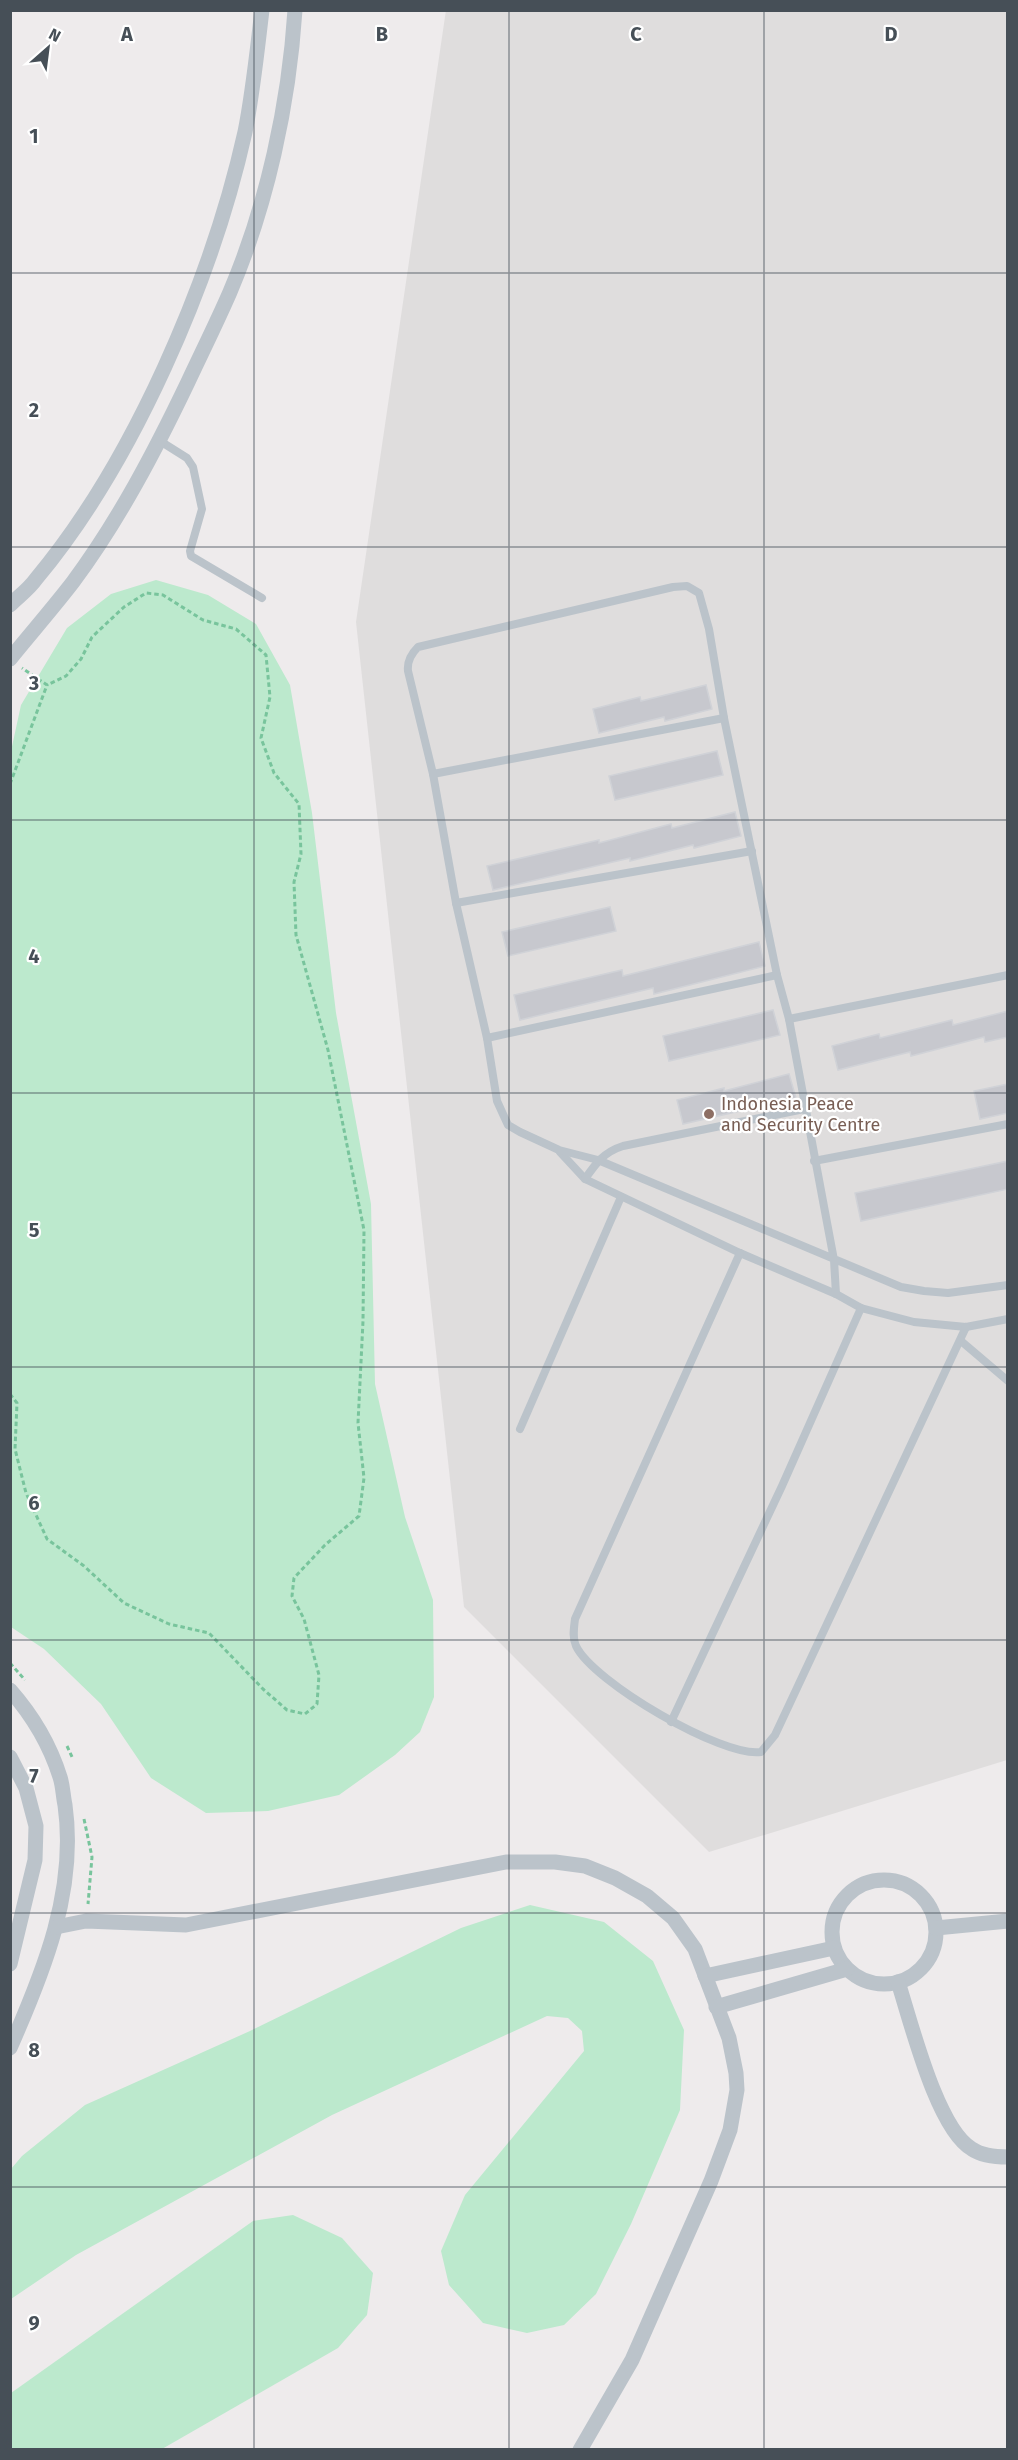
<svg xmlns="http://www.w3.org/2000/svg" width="1018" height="2460" viewBox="0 0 1018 2460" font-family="'Fira Sans',sans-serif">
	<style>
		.education { fill: #dfdddd }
		.green { fill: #bce9cd }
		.building { fill: #c7c8ce; stroke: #d0d2d7; stroke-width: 1.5 }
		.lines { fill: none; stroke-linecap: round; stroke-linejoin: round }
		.path { stroke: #78c49c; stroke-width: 3; stroke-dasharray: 4.5 3; stroke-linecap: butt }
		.lane { stroke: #bbc3ca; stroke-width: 8 }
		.street { stroke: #bbc3ca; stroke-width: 15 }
		.grid { fill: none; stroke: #464f57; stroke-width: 1.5; stroke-opacity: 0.55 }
		.education-dot { fill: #8d6e63; stroke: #fff; stroke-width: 2 }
		.labels { text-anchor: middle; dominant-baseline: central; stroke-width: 4.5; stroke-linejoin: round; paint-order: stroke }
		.education-label { font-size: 18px; fill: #785e54; stroke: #fff; text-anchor: start }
		.grid-label { font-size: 20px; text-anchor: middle; font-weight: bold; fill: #464f57; stroke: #fff; stroke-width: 4.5; stroke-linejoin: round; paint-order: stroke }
	</style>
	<rect width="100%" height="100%" fill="#eeebec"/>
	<path class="education" d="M446,10L1007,11V1760L709,1852L464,1607L356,622Z"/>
	<g class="green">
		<path d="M156,580L208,595L256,624L290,685L312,813L336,1013L371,1204L375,1384L405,1517L433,1600L434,1697L420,1732L395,1755L339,1795L268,1811L206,1813L151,1778L101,1704L44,1649L11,1627V751L21,705L67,628L111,594Z"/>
		<path d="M530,1905L604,1922L653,1961L684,2030L680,2110L631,2224L596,2294L564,2325L527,2333L483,2323L449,2285L441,2251L465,2195L584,2051L582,2031L568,2018L547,2016L332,2115L76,2255L11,2299V2169L22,2156L85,2105L250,2031L461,1928Z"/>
		<path d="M293,2215L342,2238L373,2273L367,2315L338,2348L162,2449H11V2393L253,2221Z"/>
	</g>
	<g class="building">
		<path d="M706,685L712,709L665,721L664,717L599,733L593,709L640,697L641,701Z"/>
		<path d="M717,751L723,775L615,800L609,776Z"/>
		<path d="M735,812L741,836L694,848L693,845L630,861V858L493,890L487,866L599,840V843L671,824L672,828Z"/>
		<path d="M610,907L616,931L508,956L502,932Z"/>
		<path d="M759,942L765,966L654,994L653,988L520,1020L514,995L622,970L623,976Z"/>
		<path d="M773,1010L780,1035L669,1061L663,1036Z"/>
		<path d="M1008,1011V1037L985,1042L984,1037L911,1056L910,1052L838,1070L832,1046L879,1034L880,1038L952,1020L953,1025Z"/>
		<path d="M789,1074L796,1098L683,1124L677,1100L724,1088V1091Z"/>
		<path d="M1008,1084V1113L980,1119L974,1091Z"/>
		<path d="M1008,1161V1189L861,1221L855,1193Z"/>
	</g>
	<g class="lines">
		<g class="path">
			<path d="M10,784L47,685L22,668"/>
			<path d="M10,1394L17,1403L15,1449L26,1493L47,1539L84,1566L124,1603L169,1624L209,1633L263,1689L287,1710L305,1714L317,1704L319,1675L304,1619L292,1596L294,1578L325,1545L359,1516L364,1478L358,1423L363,1321L364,1230L328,1050L296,935L294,882L301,854L299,804L274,773L261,738L270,697L266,655L236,629L203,620L163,595L146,593L124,607L92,637L81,659L66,676L47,685"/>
			<path d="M10,1663L25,1680"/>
			<path d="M67,1746L73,1759"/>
			<path d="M84,1819L92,1857L88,1904"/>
		</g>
		<g class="lane">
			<path d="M160,441L187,458L193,467L202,509L190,551L191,556L262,598"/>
			<path d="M433,774L724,718"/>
			<path d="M456,903L752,851"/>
			<path d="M789,1019L1008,975"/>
			<path d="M487,1038L777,975"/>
			<path d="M560,1152L585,1179L740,1253L836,1294L861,1308L914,1322L966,1327L1008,1319"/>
			<path d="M814,1161L1008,1124"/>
			<path d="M585,1179C596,1163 604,1152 623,1146L804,1109"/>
			<path d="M740,1253L575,1619C574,1628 572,1637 576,1646C593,1682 723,1758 761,1752L775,1735L966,1327"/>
			<path d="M836,1294L834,1260L789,1019L777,975L724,718L709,629L699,593L687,586L673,587L418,647C411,654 407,662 408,671L433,774L456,903L487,1038L497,1101L502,1112L508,1125L520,1132L559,1150L598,1160L901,1287L924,1291L948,1293L1008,1285"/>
			<path d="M961,1341L1008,1381"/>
			<path d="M520,1429L621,1197"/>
			<path d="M671,1722L782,1486L861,1308"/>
		</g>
		<g class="street">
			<path d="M10,605C19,596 29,589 36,579C133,463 212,280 245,132C253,92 257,51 262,10"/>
			<path d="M10,659C31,633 53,608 73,582C119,520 155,451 188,382C202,352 217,322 230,292C267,205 289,104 295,10"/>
			<path d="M10,1690C32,1715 50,1745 60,1777C63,1786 63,1796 65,1805C77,1890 44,1971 10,2048"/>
			<path d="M10,1757L26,1788L36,1826L35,1860L10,1964"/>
			<circle cx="884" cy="1932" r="52"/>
			<path d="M56,1927L86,1921L186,1925L506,1862H555L585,1866L615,1878L647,1896L673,1918L695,1949L729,2038L736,2073L737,2090L730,2130L711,2181L632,2360L580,2450"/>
			<path d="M936,1928L1008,1921"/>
			<path d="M705,1976L834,1948"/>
			<path d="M898,1982C911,2022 937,2129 972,2149C982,2156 996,2157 1008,2157"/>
			<path d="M716,2007L847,1969"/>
		</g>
	</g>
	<path class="grid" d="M254,10V2450M509,10V2450M764,10V2450M10,273H1008M10,547H1008M10,820H1008M10,1093H1008M10,1367H1008M10,1640H1008M10,1913H1008M10,2187H1008"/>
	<circle class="education-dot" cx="709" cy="1114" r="6"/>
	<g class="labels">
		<g class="education-label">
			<text x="721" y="1104">Indonesia Peace<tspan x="721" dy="21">and Security Centre</tspan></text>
		</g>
	</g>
	<g class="grid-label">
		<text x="127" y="41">A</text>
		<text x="382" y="41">B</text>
		<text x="636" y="41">C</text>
		<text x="891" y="41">D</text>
		<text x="34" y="143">1</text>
		<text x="34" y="417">2</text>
		<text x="34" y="690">3</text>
		<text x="34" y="963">4</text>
		<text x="34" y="1237">5</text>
		<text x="34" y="1510">6</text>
		<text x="34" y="1783">7</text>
		<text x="34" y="2057">8</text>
		<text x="34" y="2330">9</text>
	</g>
	<rect width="1018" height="2460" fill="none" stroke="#464f57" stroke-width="24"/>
	<g transform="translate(48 48) rotate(28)" stroke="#ffffff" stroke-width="4.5" paint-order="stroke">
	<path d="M0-4.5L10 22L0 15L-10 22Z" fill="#464f57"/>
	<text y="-9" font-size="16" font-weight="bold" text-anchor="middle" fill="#464f57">N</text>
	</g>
</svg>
